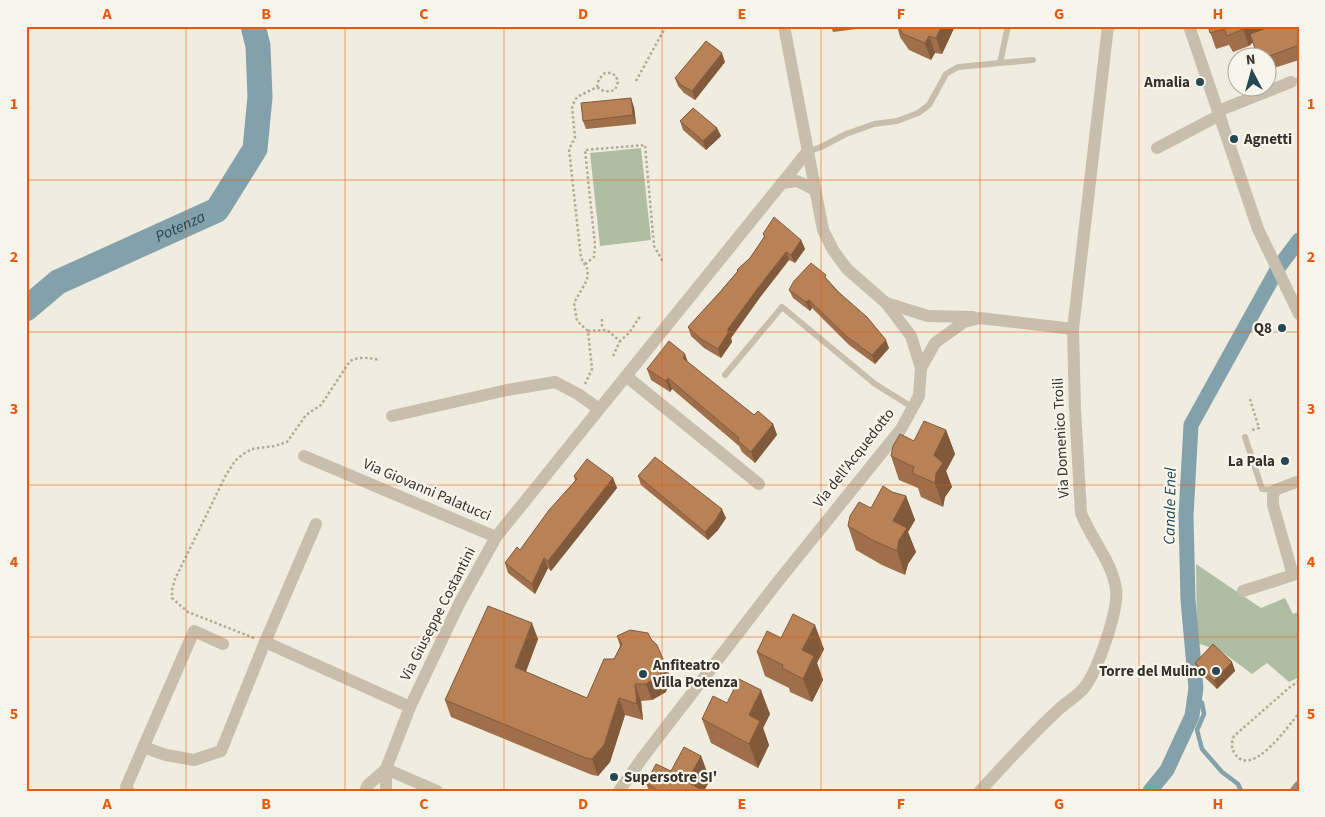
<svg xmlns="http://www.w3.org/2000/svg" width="1325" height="817" viewBox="0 0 1325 817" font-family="'Source Sans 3',sans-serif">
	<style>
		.green { fill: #afbea2 }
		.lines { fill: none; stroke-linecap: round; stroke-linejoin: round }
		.stream { stroke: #82a1aa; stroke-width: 4.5 }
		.canal { stroke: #82a1aa; stroke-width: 15 }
		.river { stroke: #82a1aa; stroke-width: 25 }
		.path { stroke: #b3a997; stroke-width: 2.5; stroke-dasharray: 2.5 2.5; stroke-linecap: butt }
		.service { stroke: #c7bead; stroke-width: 6 }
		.minor { stroke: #c7bead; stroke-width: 12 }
		.tertiary { stroke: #c7bead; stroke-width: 12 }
		.secondary { stroke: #9b8e7f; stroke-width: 12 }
		.wall { fill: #9e6f4a }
		.shaded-wall { fill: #815a3c }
		.building { fill: #b88156; stroke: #815a3c }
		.grid { fill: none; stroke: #e8590c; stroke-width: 1; stroke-opacity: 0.55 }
		.poi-dot { fill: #254853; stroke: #f8f5ec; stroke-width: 2 }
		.labels { text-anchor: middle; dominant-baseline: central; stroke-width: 4.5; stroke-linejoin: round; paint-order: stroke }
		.poi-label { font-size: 15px; font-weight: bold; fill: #37312b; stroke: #f8f5ec; text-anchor: end }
		.street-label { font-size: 15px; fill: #37312b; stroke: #f8f5ec }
		.water-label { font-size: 16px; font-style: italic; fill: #254853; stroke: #f8f5ec }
		.neatline { fill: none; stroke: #e8590c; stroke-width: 2 }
		.grid-label { font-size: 16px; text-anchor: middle; font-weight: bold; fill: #e8590c }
	</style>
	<rect width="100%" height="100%" fill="#f0ece0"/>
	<g class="green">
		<path d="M641,148L651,240L600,246L590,153Z"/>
		<path d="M1196,564L1261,608L1285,598L1293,614L1299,612V677L1289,682L1267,663L1252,674L1221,651L1197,643Z"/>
	</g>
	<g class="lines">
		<path class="stream" d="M1195,697L1202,703L1204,714L1197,730L1202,749L1222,772L1238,784L1241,791"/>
		<path class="canal" d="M1150,791L1167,770L1192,716L1196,688L1188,600L1186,516L1191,425L1278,268L1299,240"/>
		<path class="river" id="s1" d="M26,309L58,282L217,210L255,149L260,97L258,46L253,26"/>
		<g class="path">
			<path d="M636,81L666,26"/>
			<path d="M585,264L594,257L595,245L585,150L645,145L654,246L663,262"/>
			<path d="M602,319V329"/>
			<path d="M588,331L607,330L620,341L629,333L641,315"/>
			<path d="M613,356L620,341"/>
			<path d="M585,384L592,369L588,331L577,321L574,303L587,280L588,270L581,258L569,149L575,138L572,106L577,97L597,87L599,79L605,73H611L616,76L618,82L615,90C608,92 603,92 597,87"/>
			<path d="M1250,399L1259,428L1252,430"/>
			<path d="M254,638L188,612L172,598V590L175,579L226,475L235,461L243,454L252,449L274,446L287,442L306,415L321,405L350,361C360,356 370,358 380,360"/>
			<path d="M1299,681L1290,687L1234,736C1231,743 1231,748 1235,754C1252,779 1289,725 1299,713"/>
		</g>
		<g class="service">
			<path d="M1000,63L1033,60"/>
			<path d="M1298,80L1299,79"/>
			<path d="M807,152L821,147L846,134L874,124L897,121L918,113L929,105L946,74L958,67L1000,63L1008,26"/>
			<path d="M725,375L782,307L875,384L912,407"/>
			<path d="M1245,437L1262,489L1275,490"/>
		</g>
		<g class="minor">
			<path d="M1218,111L1291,82"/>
			<path d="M1157,148L1220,115"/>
			<path d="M782,183L797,181L815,190"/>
			<path d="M886,303L928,316L973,317"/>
			<path d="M921,368L935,343L964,322L980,318L1073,329"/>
			<path d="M626,376L759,484"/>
			<path d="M392,416L507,390L555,382L578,394L599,409"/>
			<path d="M304,456L496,537"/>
			<path d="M1243,591L1293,575L1273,505V496L1275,490L1299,481"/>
			<path d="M265,642L410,707"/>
			<path d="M143,747L166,755L194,760L221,751L265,642L316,524"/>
			<path d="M129,791L126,787L194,631L223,644"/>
			<path d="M365,791L368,785L386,769"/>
			<path d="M386,791V769"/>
			<path d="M437,791L386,769L410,707L459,604L496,537L807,152"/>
			<path d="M980,791C1005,764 1030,736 1057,711C1065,703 1076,697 1083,689C1097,673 1119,610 1116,589C1112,561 1091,539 1081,513L1075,409L1073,329L1108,26"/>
		</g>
		<g class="tertiary">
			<path d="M1189,26L1258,229L1299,314"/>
			<path d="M619,791L643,757L776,584L901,429L919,396L921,368L911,336L886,303L847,269L833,250L823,230L784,26"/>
		</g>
		<path class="secondary" d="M1296,791L1299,787"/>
	</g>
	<g class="wall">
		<path d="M831,26H857L856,29L833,32Z"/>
		<path d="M897,26H955L942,54L935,53L931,60L909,50L900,37Z"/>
		<path d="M1208,26H1268L1266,28L1299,26V60L1268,70V58H1258L1253,42L1249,46L1233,52L1229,45L1216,49Z"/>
		<path d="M725,62L695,100L684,93L678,86L675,78Z"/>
		<path d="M634,107L636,124L586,129L583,121Z"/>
		<path d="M680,121L717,128L721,136L706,150L683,130Z"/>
		<path d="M763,234L801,240L805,249L795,263L789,260L761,296L731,338L732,342L721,358L704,348L691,336L688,327L720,292L737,272V270L750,258L764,237Z"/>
		<path d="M829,281L889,348L875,364L849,345L812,308L810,311L793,298L789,290Z"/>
		<path d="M688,363L754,415L773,424L777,435L755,463L742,452L739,446L672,389L670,392L651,380L647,369Z"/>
		<path d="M946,430L955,454L946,471L952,487L945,497L943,507L921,497L918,488L899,480L891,456L914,441Z"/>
		<path d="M574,476L613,478L617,488L551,571L548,568L535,594L508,573L505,563L520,550L575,481Z"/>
		<path d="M638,476L726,518L718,530L708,540L641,485Z"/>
		<path d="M892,492L906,496L915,520L908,532L916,552L908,564L905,575L882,565L856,550L848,526Z"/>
		<path d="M617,636L670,676L666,692L652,700L641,701L643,720L625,715L610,762L598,776L592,775L451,717L445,700L538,639L526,672L587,698L614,659L620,646Z"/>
		<path d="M781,638L824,649L817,663L823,680L812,702L790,692L789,688L765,676L757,652Z"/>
		<path d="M1232,662L1235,671L1217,689L1198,671L1195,663Z"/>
		<path d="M727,703L770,714L763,728L769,745L758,768L711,743L702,719Z"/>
		<path d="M701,756L710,780L704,791H649L646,783Z"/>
	</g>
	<g class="shaded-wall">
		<path d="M942,26H955L942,54L936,38Z"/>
		<path d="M1247,26H1268L1249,46L1243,29Z"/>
		<path d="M929,36L935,53L931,60L925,43Z"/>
		<path d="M722,53L725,62L695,100L692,91Z"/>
		<path d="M631,98L634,107L636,124L633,115Z"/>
		<path d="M717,128L721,136L706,150L703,141Z"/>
		<path d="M801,240L805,249L795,263L791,255Z"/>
		<path d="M786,252L789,260L761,296L731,338L732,342L721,358L718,349L728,329L758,288Z"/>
		<path d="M809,300L812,308L810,311L806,302Z"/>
		<path d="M886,340L889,348L875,364L872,355Z"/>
		<path d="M685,354L689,365L683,358Z"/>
		<path d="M668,378L672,389L670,392L666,381Z"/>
		<path d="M773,424L777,435L755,463L751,452Z"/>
		<path d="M946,430L955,454L946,471L952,487L945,497L943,507L935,483L934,455Z"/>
		<path d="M613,478L617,488L551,571L548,561Z"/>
		<path d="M906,496L915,520L908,532L916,552L908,564L905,575L897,551L893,521Z"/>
		<path d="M722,509L726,518L718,530L708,540L705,532Z"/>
		<path d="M544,558L548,568L535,594L532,584Z"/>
		<path d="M532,623L538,639L521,684L515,667Z"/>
		<path d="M815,625L824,649L817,663L823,680L812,702L803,679L802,650Z"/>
		<path d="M663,659L670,676L666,692L652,700L646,684Z"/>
		<path d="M1232,662L1235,671L1217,689L1214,681Z"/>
		<path d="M635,684L641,701L643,720L637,704Z"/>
		<path d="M761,690L770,714L763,728L769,745L758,768L749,744V715Z"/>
		<path d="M619,698L625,715L610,762L598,776L592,759Z"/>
		<path d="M701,756L710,780L704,791H690L687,782Z"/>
	</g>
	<g class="building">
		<path d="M898,26H942L936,38L929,36L925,43L903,34Z"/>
		<path d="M1208,26H1247L1243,29L1227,36L1224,29L1210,33Z"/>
		<path d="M1272,26H1299V45L1264,58H1258L1250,34Z"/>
		<path d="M706,41L722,53L692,91L681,85L675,78Z"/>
		<path d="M631,98L633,115L583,121L581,103Z"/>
		<path d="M693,108L717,128L703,141L680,121Z"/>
		<path d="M774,217L801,240L791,255L786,252L758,288L728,329V333L718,349L701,339L688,327L720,292L738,271L737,270L750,258L765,236L763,234Z"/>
		<path d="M811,263L826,275L825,277L836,290L867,317L886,340L872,355L846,336L809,300L806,302L789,290L794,281Z"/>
		<path d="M669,341L685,354L683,358L754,415L758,411L773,424L751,452L738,441L739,438L668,378L666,381L647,369Z"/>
		<path d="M924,421L946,430L934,455L943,463L936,473L935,483L912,473L914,467L891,456L893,446L900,434L914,441Z"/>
		<path d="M655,457L722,509L715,521L705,532L638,476Z"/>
		<path d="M587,459L613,478L548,561L544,558L532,584L505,563L517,547L520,550L549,510L577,479L574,476Z"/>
		<path d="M883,486L892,492L906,496L893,521L907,528L899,540L897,551L874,541L848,526L850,516L859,502L871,508Z"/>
		<path d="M488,606L532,623L515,667L587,698L604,659H614L622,644L617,636L630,630L648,633L651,639L657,645L663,659L660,675L646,684H635L637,704L619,698L604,745L592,759L586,758L445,700Z"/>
		<path d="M793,614L815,625L802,650L814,656L803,679L782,668L783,665L757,652L767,631L781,638Z"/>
		<path d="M1213,644L1232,662L1214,681L1195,663Z"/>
		<path d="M739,679L761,690L749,715L760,721L749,744L702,719L713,696L727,703Z"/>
		<path d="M684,747L701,756L687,782L702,790V791H659L646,783L656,764L671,771Z"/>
	</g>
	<path class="grid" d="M186,26V791M345,26V791M504,26V791M662,26V791M821,26V791M980,26V791M1139,26V791M26,180H1299M26,332H1299M26,485H1299M26,637H1299"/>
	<g class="poi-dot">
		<circle cx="1200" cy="82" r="5"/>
		<circle cx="1234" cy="139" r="5"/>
		<circle cx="1282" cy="328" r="5"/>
		<circle cx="1285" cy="461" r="5"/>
		<circle cx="1216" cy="671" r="5"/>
		<circle cx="643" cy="674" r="5"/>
		<circle cx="614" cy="777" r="5"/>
	</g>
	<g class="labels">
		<g class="poi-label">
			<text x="1190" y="82">Amalia</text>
			<text x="1244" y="139" text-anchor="start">Agnetti</text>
			<text x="1272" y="328">Q8</text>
			<text x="1275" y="461">La Pala</text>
			<text x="653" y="665" text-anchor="start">Anfiteatro<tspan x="653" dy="17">Villa Potenza</tspan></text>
			<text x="1206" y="671">Torre del Mulino</text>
			<text x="624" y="777" text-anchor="start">Supersotre SI'</text>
		</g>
		<g class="street-label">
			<text transform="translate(1061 438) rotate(-93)">Via Domenico Troili</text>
			<text transform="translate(854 458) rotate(-52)">Via dell'Acquedotto</text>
			<text transform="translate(427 490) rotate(23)">Via Giovanni Palatucci</text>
			<text transform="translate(438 614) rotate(-63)">Via Giuseppe Costantini</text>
		</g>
		<g class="water-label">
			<text stroke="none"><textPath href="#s1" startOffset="176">Potenza</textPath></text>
			<text transform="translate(1170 506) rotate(-89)">Canale Enel</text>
		</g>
	</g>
	<rect width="1325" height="817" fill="none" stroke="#f8f5ec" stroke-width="55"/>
	<g transform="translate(1252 72) rotate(354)"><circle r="24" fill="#f8f5ec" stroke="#aba79f"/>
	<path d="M0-4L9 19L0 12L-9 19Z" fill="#254853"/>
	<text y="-8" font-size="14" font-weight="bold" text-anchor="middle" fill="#37312b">N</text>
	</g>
	<rect x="28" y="28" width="1270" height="762" class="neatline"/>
	<g class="grid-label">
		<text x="107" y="19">A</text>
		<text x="266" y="19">B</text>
		<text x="424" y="19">C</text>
		<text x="583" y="19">D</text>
		<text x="742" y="19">E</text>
		<text x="901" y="19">F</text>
		<text x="1059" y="19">G</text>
		<text x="1218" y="19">H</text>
		<text x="14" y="109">1</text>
		<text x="1311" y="109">1</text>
		<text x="14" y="262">2</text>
		<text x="1311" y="262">2</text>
		<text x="14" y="414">3</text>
		<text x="1311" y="414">3</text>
		<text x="14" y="567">4</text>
		<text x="1311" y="567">4</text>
		<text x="14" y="719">5</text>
		<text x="1311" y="719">5</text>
		<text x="107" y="809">A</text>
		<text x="266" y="809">B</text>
		<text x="424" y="809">C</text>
		<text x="583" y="809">D</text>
		<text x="742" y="809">E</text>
		<text x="901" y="809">F</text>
		<text x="1059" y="809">G</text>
		<text x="1218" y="809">H</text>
	</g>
</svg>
